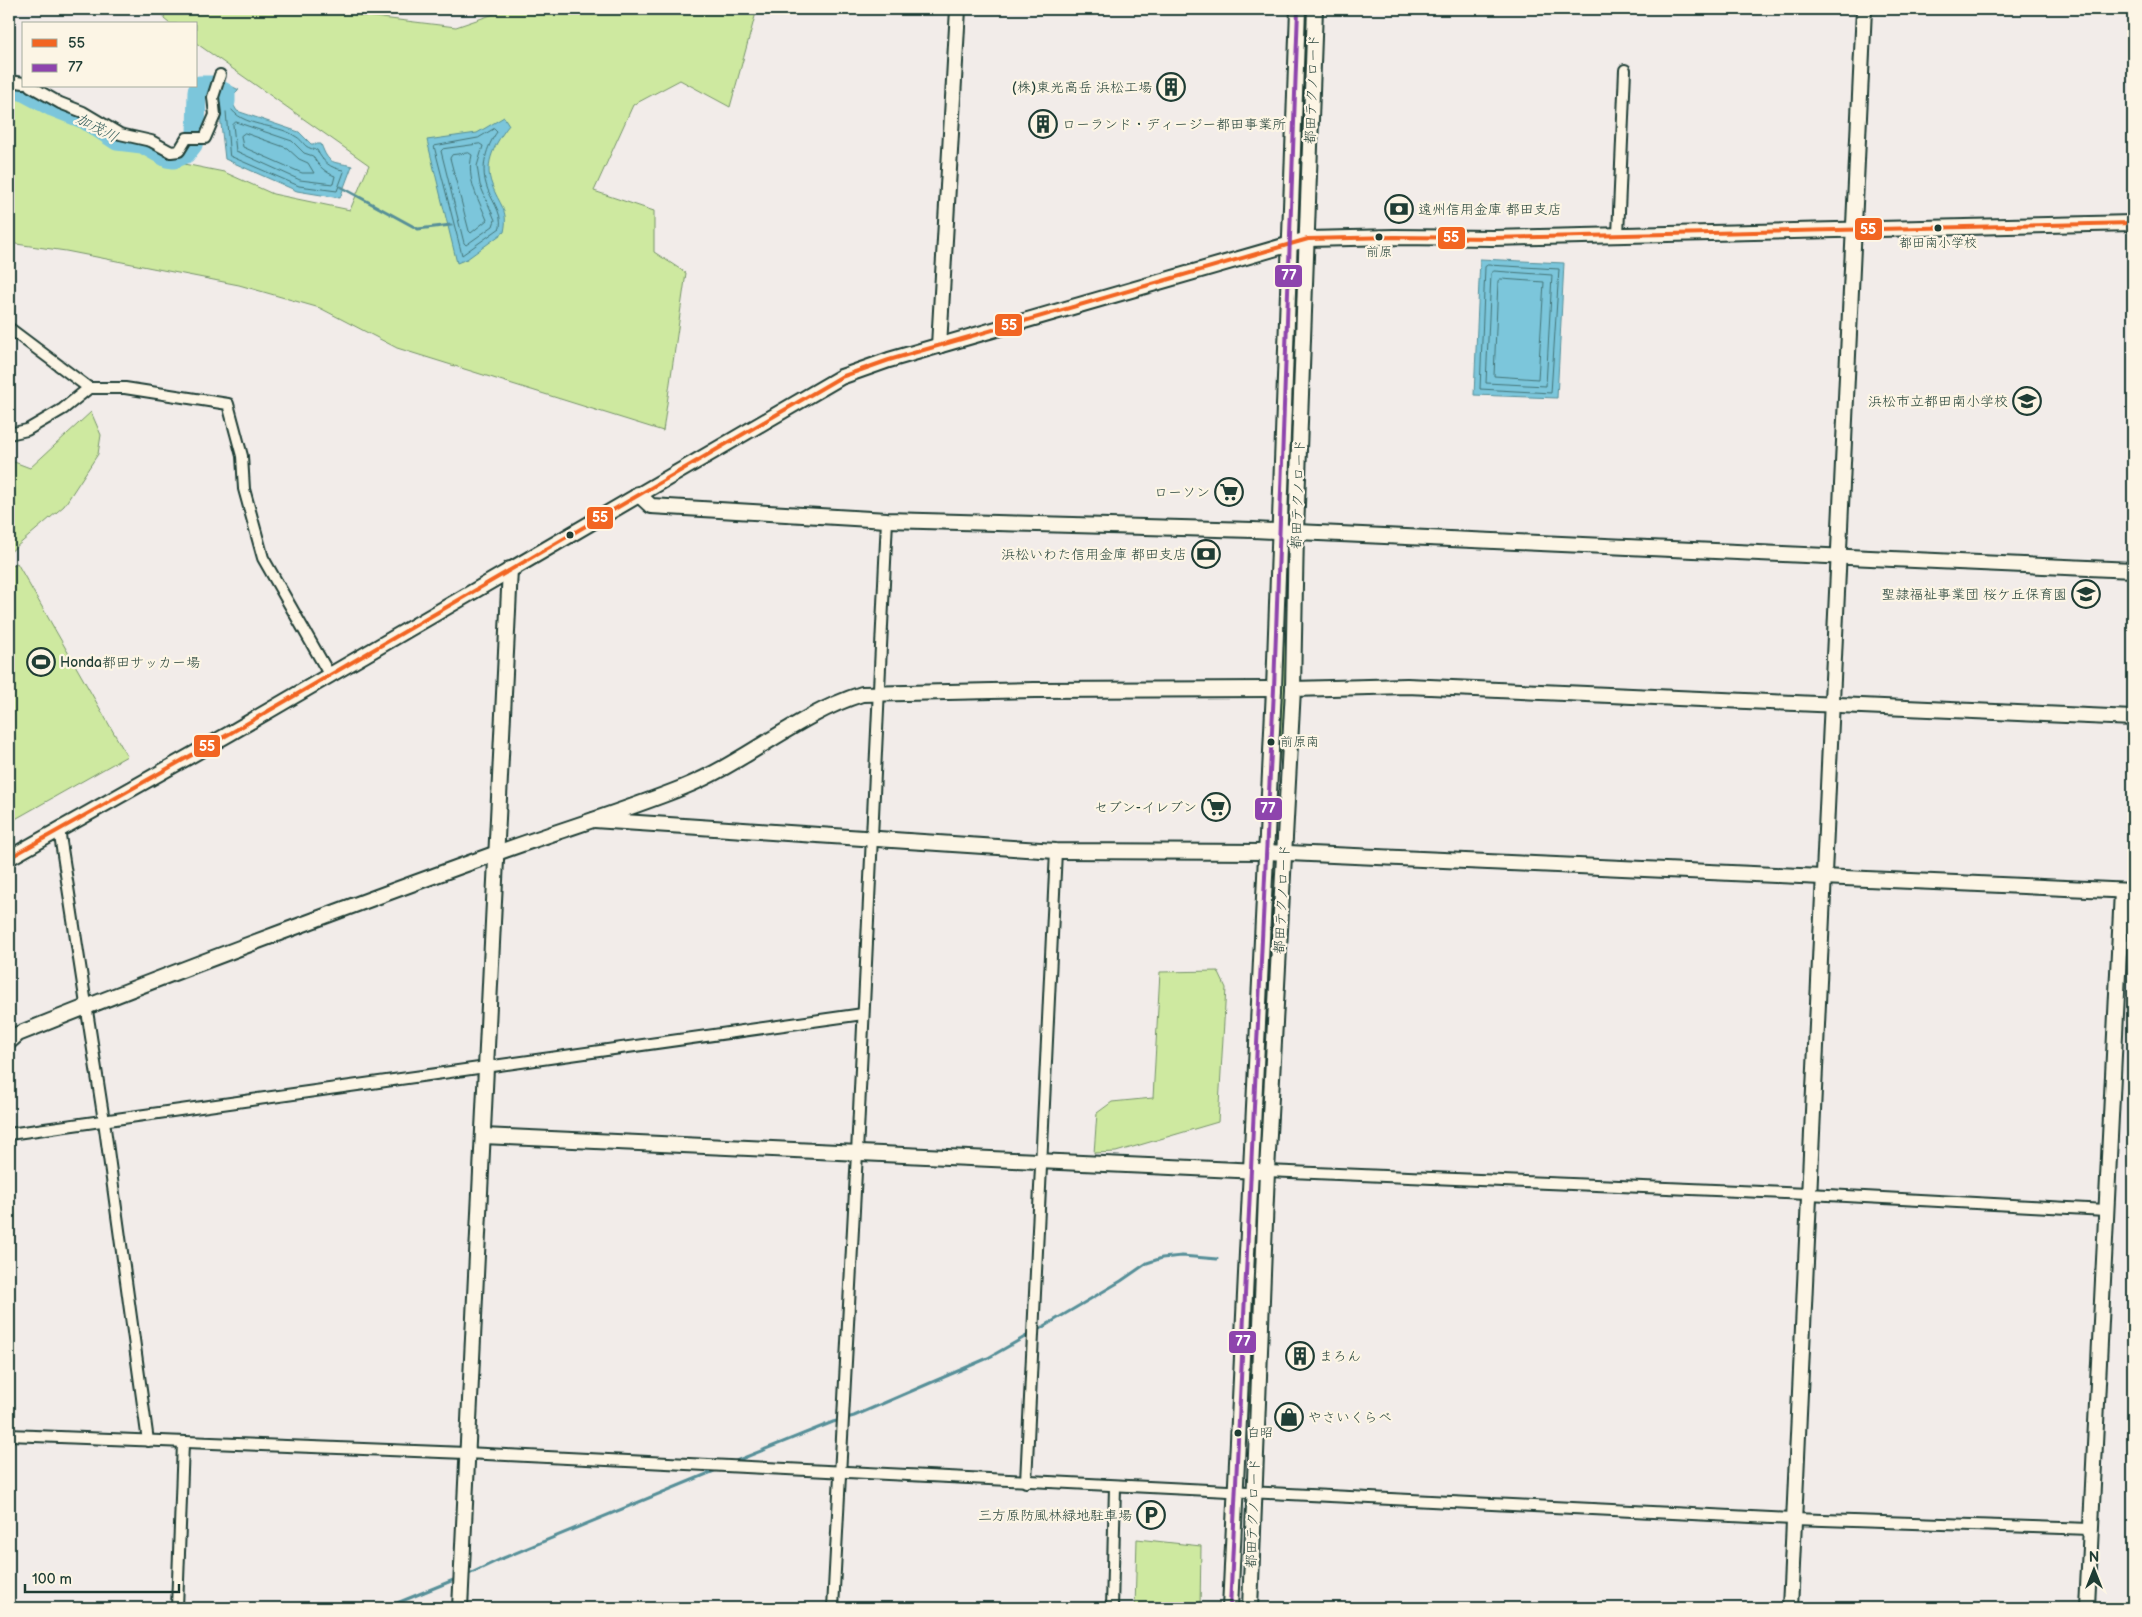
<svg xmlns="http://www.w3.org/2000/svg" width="2142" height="1617" viewBox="0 0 2142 1617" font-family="'Balsamiq Sans','Klee One',sans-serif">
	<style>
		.green { fill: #cee9a0; stroke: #76936a }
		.water { fill: #7bc6db; stroke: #568f98 }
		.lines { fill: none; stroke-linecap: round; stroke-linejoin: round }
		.shore { stroke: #447477; stroke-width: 1 }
		.stream { stroke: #568f98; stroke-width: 3 }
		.river { stroke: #7bc6db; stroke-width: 19 }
		.street-casing { stroke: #1f3d34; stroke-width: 14 }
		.secondary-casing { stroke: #1f3d34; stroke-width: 18 }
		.street { stroke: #fcf5e5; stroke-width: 10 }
		.secondary { stroke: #fcf5e5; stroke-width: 14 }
		.bus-1-casing { stroke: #fcf5e5; stroke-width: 8 }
		.bus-2-casing { stroke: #fcf5e5; stroke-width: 8 }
		.bus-1 { stroke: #f26522; stroke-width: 4 }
		.bus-2 { stroke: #8e44ad; stroke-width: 4 }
		.bus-dot { fill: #1f3d34; stroke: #fcf5e5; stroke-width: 2 }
		.labels { text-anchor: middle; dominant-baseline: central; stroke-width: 4.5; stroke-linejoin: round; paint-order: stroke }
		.bus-label { font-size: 13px; fill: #1f3d34; stroke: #fcf5e5 }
		.poi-label { font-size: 14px; fill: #1f3d34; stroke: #fcf5e5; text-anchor: end }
		.street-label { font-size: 14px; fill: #1f3d34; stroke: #fcf5e5 }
		.water-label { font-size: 15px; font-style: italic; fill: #365f5e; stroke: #fcf5e5 }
		.line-badge { stroke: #fcf5e5; stroke-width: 2 }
		.badge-label { font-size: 14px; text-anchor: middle; font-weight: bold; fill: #fff }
	</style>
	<rect width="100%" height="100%" fill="#f2ece9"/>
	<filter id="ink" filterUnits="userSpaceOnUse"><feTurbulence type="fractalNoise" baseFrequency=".02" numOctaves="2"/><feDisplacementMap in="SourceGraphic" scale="10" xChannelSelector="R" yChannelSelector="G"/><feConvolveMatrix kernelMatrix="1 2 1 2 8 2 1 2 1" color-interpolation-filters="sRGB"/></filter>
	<g filter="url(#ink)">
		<g class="green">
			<path d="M165,9H336L357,15L456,27L497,13L502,9H757L730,107L680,80L633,105L594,191L654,211V252L686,273L663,431L397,348L320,308L239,285L66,251L9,243V81L121,141L169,161L224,172L273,194L350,210L369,165L196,43V24H170L164,19Z"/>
			<path d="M91,412L101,435L98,454L64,506L9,553V460L30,468Z"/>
			<path d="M17,563L127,756L10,822L9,819V568Z"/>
			<path d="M1289,609L1285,722L1278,769L1281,665Z"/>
			<path d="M1272,956L1270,1042L1261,1095L1267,977Z"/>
			<path d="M1218,971L1226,988L1218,1122L1116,1152L1094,1153L1097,1113L1112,1102L1153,1098L1160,972Z"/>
			<path d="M1259,1259L1256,1366L1247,1419L1252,1301Z"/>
			<path d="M1137,1539L1201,1546L1200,1608H1135Z"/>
		</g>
		<g class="water">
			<path d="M223,82L239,90L230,99L237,111L299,132L311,144H321C329,166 333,161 352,166L340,198L297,191L225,159L218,97Z"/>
			<path d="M504,117L509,125C496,142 483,163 492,185C499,205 509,209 504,232L467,259L457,263L427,140L477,133Z"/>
			<path d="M1480,259L1564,263L1557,398L1474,395Z"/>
		</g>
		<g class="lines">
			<g class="shore">
				<path d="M226,106H229C242,128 276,123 295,136C306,142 301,147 317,150C323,162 330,168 343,170L344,172L337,191L299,186L230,156Z"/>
				<path d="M236,122L292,141L304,153L313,156C317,165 326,173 335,176L333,184L300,180L236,151L233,125Z"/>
				<path d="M494,129L497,132C486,147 481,167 486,184C490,200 503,211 500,228L462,255L434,146L478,138Z"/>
				<path d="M245,133L287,148L299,159L308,163L314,173H302L243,147L241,136Z"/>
				<path d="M480,144L483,146L477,166L480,185L495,220L493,226L466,245L464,243L441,151L443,149Z"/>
				<path d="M469,153L472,155C466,179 478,198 487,220L471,233L469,231L450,158L452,155Z"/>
				<path d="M1488,265L1559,269L1551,393L1480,389L1485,267Z"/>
				<path d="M1494,271L1552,275L1546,386L1486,383L1491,274Z"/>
				<path d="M1501,279L1544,282L1538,379L1494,376L1498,281Z"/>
			</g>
			<g class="stream">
				<path d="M341,187L418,229L451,225"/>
				<path d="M1036,1331L1121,1281L1147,1263L1162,1258L1182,1256L1217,1259"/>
				<path d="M731,1463L833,1422L854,1416L988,1358L1030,1334"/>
				<path d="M467,1575L501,1559L719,1469"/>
				<path d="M385,1608L456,1579"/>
			</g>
			<path class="river" d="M9,90L22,91L52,107L85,120L117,141L142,144L167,158L174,159L186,154L193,145L196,134L197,91L200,85H212L226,93V102"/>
			<defs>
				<g id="street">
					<path d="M9,81L24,83"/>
					<path d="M30,86L60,103L83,112L120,134L151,141L171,152L179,151L187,138H205L215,115L213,97L220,75"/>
					<path d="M1618,235L1625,70"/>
					<path d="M9,328L89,388"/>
					<path d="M9,434L27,430L63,409L89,388H125L228,404L242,456L244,489L263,558L329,674"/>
					<path d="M59,829L104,1121L148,1441"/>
					<path d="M9,1134L863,1014"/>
					<path d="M1267,1171L1809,1194L2106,1210"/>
					<path d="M9,1435L466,1453L1793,1519L2090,1529"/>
					<path d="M1026,1482L1056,851"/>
					<path d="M177,1608L183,1443"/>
					<path d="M833,1608L857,1153L887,520"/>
					<path d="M1112,1608L1115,1487"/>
				</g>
				<g id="secondary">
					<path d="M939,346L958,9"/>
					<path d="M638,494L651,506L887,520L1253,530L2133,570"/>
					<path d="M1293,689L1407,686L2133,718"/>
					<path d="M594,820L1056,851L1266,852L2133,891"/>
					<path d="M9,858L229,734L841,377L889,360L1308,239L1394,237L1493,238L2133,223"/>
					<path d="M9,1042L18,1034C175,971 334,912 494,854C557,831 622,812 684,787C746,762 798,714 862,694L1035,690L1274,689"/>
					<path d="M483,1136L1259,1171"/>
					<path d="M460,1608L510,569"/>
					<path d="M1230,1608L1274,689L1298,9"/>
					<path d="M1250,1608L1267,1171L1293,689L1296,532L1315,9"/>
					<path d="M1790,1608L1864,9"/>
					<path d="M2087,1608L2122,891"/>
				</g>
			</defs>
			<use href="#street" class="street-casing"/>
			<use href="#secondary" class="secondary-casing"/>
			<use href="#street" class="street"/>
			<use href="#secondary" class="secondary"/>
			<defs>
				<path id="bus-1" d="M9,858L229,734L841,377L889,360L1308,239L1394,237L1493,238L2133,223"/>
				<path id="bus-2" d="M1230,1608L1274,689L1298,9"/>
			</defs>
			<use href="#bus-1" class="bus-1-casing"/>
			<use href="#bus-2" class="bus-2-casing"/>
			<use href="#bus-1" class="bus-1"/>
			<use href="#bus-2" class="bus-2"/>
		</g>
	</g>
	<defs>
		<symbol id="building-ring" viewBox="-11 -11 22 22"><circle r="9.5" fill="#fcf5e5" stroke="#1f3d34" stroke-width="1.5"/><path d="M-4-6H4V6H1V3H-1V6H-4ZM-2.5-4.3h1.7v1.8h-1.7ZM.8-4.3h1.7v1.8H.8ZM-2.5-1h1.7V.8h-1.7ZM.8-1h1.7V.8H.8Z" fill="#1f3d34"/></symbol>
		<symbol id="bank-ring" viewBox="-11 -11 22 22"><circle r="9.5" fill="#fcf5e5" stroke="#1f3d34" stroke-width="1.5"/><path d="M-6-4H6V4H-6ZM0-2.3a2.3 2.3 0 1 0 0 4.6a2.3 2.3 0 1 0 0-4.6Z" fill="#1f3d34"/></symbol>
		<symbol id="school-ring" viewBox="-11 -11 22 22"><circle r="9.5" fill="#fcf5e5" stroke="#1f3d34" stroke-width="1.5"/><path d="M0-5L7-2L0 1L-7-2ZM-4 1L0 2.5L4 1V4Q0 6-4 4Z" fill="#1f3d34"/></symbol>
		<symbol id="supermarket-ring" viewBox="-11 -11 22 22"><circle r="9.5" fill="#fcf5e5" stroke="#1f3d34" stroke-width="1.5"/><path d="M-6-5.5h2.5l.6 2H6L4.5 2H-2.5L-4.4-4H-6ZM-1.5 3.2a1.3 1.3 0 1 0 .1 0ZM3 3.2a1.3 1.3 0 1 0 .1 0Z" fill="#1f3d34"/></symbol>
		<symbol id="stadium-ring" viewBox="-11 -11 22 22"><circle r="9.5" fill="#fcf5e5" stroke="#1f3d34" stroke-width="1.5"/><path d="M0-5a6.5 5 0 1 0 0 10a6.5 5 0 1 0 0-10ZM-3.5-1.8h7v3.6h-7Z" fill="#1f3d34"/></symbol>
		<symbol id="shop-ring" viewBox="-11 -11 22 22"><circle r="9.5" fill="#fcf5e5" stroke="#1f3d34" stroke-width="1.5"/><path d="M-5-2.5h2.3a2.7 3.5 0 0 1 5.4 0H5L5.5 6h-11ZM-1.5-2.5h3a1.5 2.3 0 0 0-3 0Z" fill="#1f3d34"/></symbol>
		<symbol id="parking-ring" viewBox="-11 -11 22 22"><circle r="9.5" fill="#fcf5e5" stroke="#1f3d34" stroke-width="1.5"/><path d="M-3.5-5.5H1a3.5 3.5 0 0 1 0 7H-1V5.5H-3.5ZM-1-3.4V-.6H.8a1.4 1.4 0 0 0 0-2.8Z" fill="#1f3d34"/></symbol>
	</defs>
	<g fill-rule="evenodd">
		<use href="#building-ring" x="1155" y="71" width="32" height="32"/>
		<use href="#building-ring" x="1027" y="108" width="32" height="32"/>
		<use href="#bank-ring" x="1383" y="193" width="32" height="32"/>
		<use href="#school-ring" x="2011" y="385" width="32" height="32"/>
		<use href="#supermarket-ring" x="1213" y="476" width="32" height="32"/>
		<use href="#bank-ring" x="1190" y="538" width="32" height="32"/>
		<use href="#school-ring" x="2070" y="578" width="32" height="32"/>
		<use href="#stadium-ring" x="25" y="646" width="32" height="32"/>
		<use href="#supermarket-ring" x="1200" y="791" width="32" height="32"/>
		<use href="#building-ring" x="1284" y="1340" width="32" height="32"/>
		<use href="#shop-ring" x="1273" y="1401" width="32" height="32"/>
		<use href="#parking-ring" x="1135" y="1499" width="32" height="32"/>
	</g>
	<g class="bus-dot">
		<circle cx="1938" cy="228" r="4.5"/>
		<circle cx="1379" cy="237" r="4.5"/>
		<circle cx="570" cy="535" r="4.5"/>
		<circle cx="1271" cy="742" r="4.5"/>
		<circle cx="1238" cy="1433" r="4.5"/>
	</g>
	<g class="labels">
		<g class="bus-label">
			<text x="1938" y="243">都田南小学校</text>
			<text x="1379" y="252">前原</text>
			<text x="1280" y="742" text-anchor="start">前原南</text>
			<text x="1247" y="1433" text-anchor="start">白昭</text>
		</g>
		<g class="poi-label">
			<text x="1152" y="87">(株)東光高岳 浜松工場</text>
			<text x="1062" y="124" text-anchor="start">ローランド・ディージー都田事業所</text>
			<text x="1418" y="209" text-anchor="start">遠州信用金庫 都田支店</text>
			<text x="2008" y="401">浜松市立都田南小学校</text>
			<text x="1210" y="492">ローソン</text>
			<text x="1187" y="554">浜松いわた信用金庫 都田支店</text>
			<text x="2067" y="594">聖隷福祉事業団 桜ケ丘保育園</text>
			<text x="60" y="662" text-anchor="start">Honda都田サッカー場</text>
			<text x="1197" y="807">セブン-イレブン</text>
			<text x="1319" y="1356" text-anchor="start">まろん</text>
			<text x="1308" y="1417" text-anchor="start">やさいくらべ</text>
			<text x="1132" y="1515">三方原防風林緑地駐車場</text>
		</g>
		<g class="street-label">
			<text transform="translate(1312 89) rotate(-88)">都田テクノロード</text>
			<text transform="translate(1298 494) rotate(-88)">都田テクノロード</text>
			<text transform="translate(1282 899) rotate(-87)">都田テクノロード</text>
			<text transform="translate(1253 1513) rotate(-88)">都田テクノロード</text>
		</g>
		<g class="water-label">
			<text transform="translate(97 128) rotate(28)">加茂川</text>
		</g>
	</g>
	<g class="line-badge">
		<rect x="1854" y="217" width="29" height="24" rx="5" fill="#f26522"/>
		<rect x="1437" y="226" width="29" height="24" rx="5" fill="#f26522"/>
		<rect x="1274" y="264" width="29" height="24" rx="5" fill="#8e44ad"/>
		<rect x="994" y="313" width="29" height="24" rx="5" fill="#f26522"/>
		<rect x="586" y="506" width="28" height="24" rx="5" fill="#f26522"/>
		<rect x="193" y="734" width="28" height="24" rx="5" fill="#f26522"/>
		<rect x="1254" y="797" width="29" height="24" rx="5" fill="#8e44ad"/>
		<rect x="1228" y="1330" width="29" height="24" rx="5" fill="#8e44ad"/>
	</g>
	<g class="badge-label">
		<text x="1868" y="234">55</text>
		<text x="1451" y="242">55</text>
		<text x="1289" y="280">77</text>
		<text x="1009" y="330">55</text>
		<text x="600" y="522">55</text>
		<text x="207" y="751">55</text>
		<text x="1268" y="813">77</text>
		<text x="1243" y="1346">77</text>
	</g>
	<rect width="2142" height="1617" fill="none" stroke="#fcf5e5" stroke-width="30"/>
	<rect x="15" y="15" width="2112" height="1587" fill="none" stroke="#1f3d34" stroke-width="2" filter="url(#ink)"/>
	<rect x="22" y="22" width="175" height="65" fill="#fcf5e5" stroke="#a4ab9e"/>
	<rect x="32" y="39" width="25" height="8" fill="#f26522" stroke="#a4ab9e"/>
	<text x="68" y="48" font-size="15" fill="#1f3d34">55</text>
	<rect x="32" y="64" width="25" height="8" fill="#8e44ad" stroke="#a4ab9e"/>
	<text x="68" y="72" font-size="15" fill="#1f3d34">77</text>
	<g transform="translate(2094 1570)" stroke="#fcf5e5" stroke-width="4" paint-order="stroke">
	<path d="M0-4L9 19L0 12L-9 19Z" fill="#1f3d34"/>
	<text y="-8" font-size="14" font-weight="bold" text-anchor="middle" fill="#1f3d34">N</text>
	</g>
	<path d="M25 1584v8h154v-8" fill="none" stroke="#1f3d34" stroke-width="2.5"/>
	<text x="32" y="1584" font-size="15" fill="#1f3d34" stroke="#fcf5e5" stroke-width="4" paint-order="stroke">100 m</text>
</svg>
